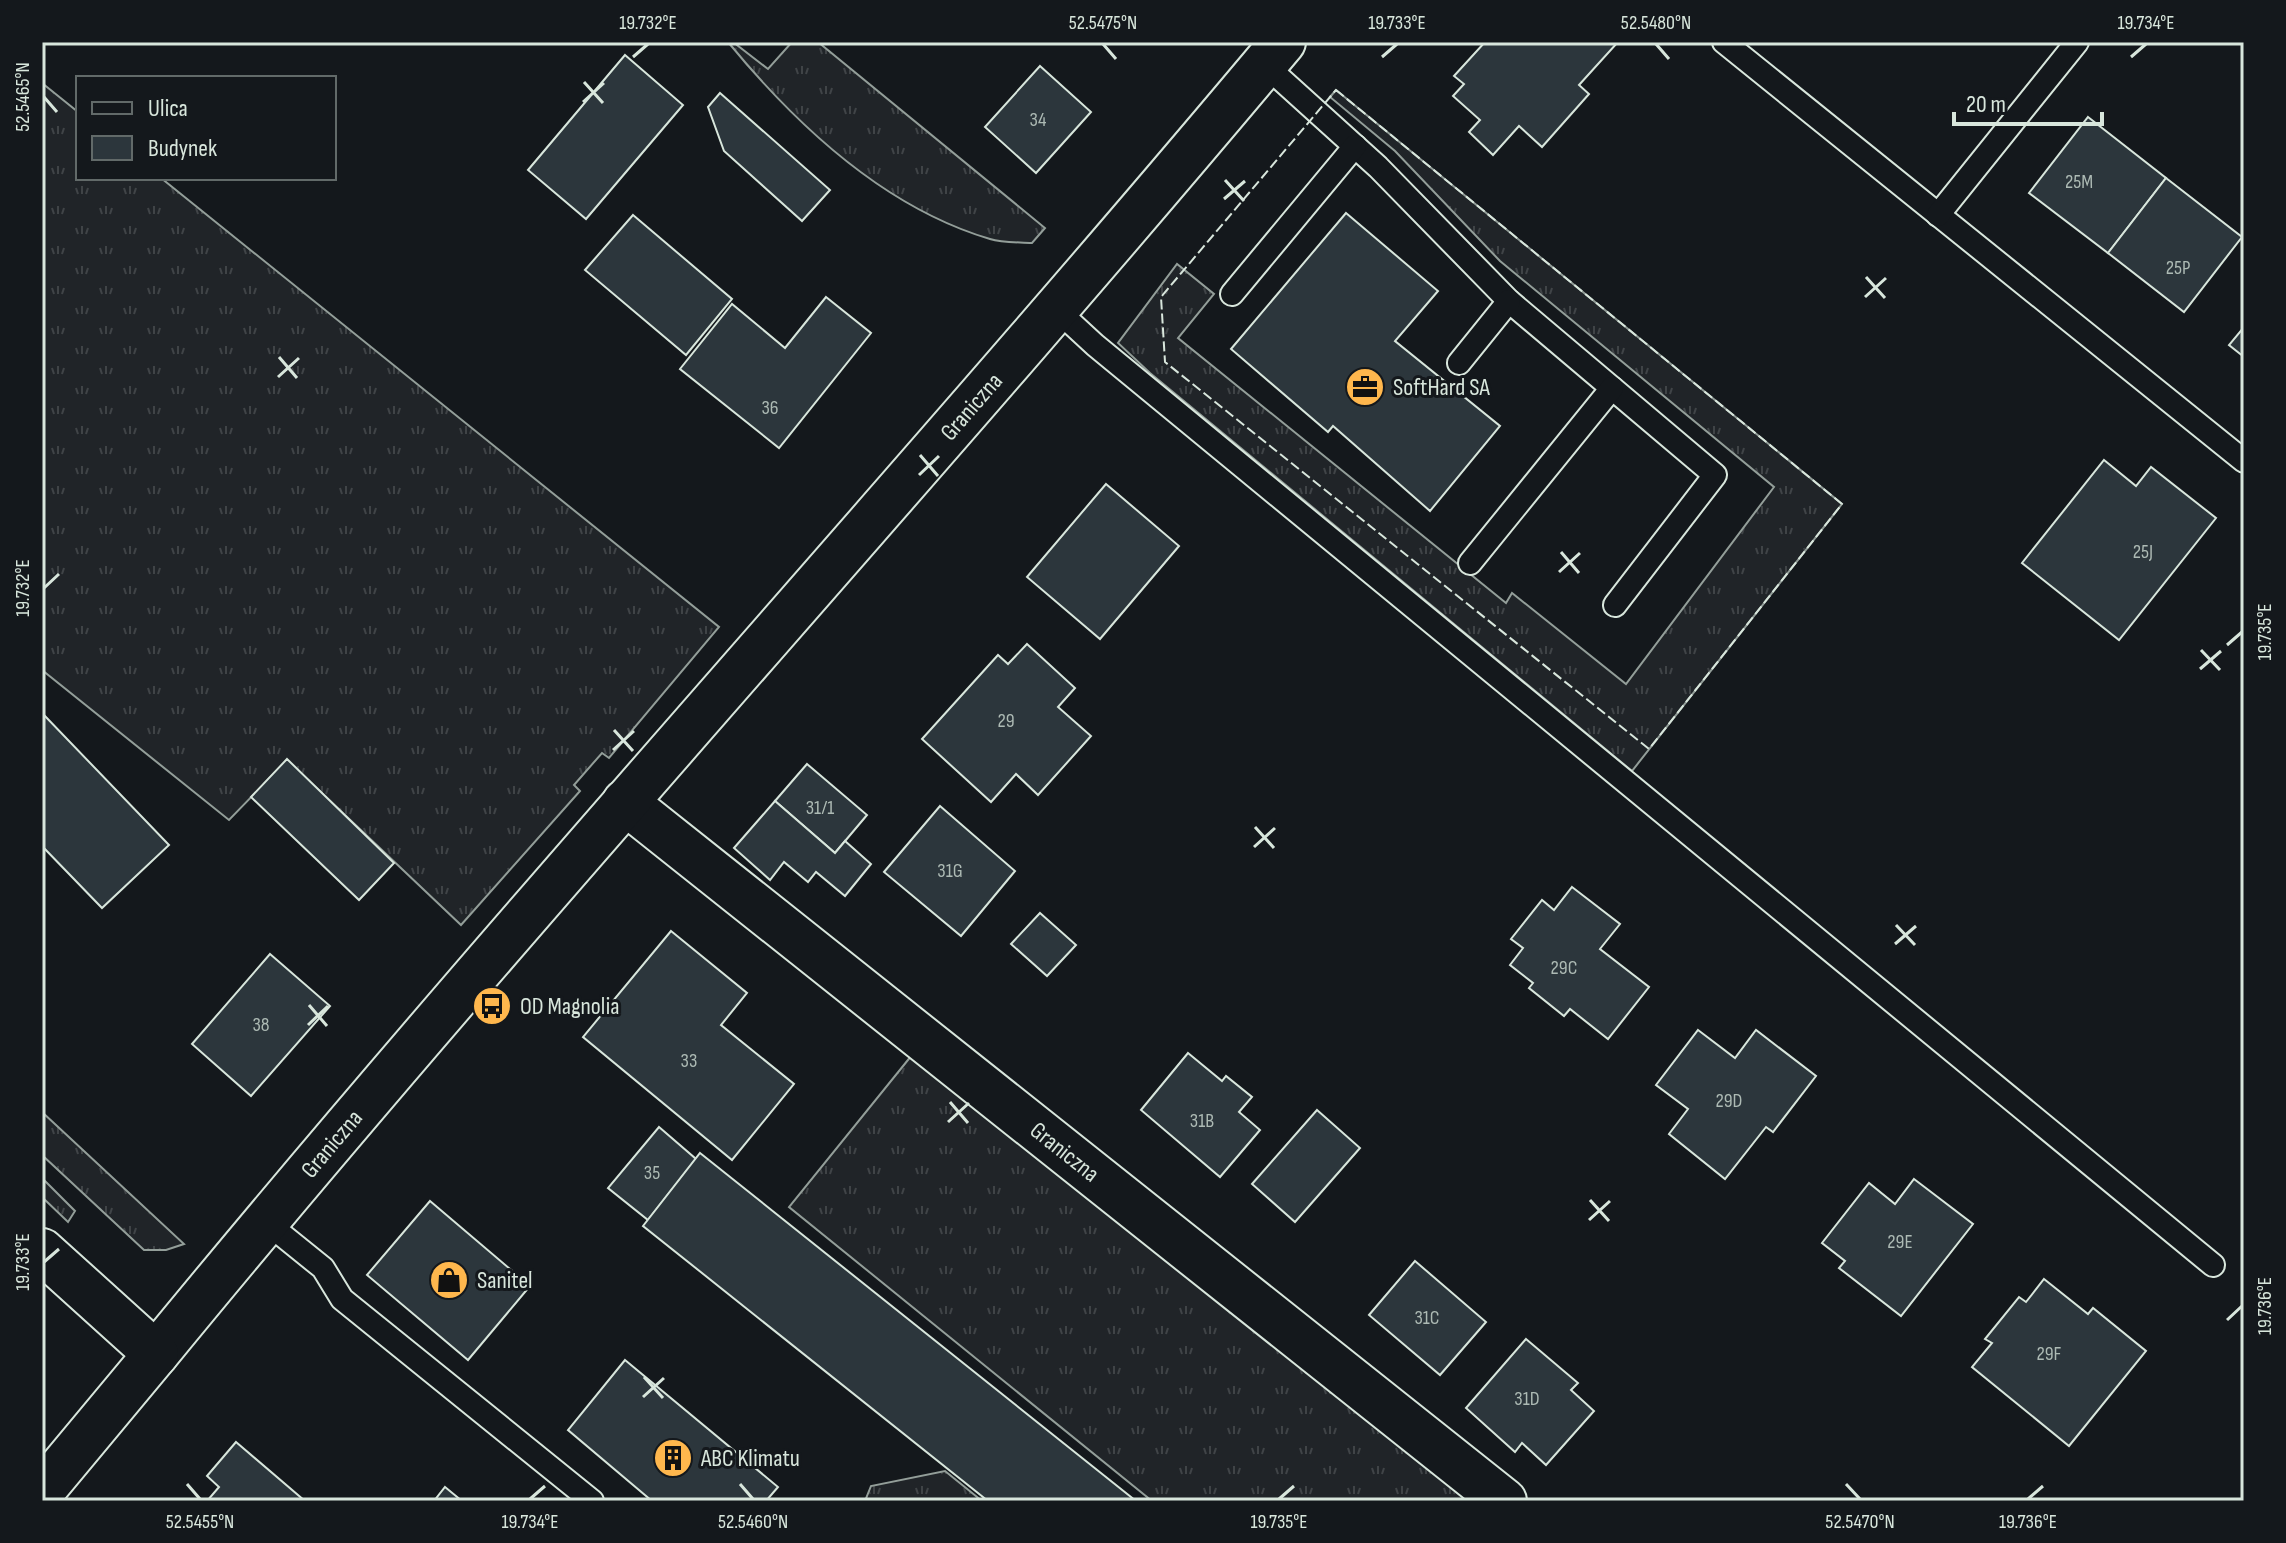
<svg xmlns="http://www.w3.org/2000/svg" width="2286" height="1543" viewBox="0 0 2286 1543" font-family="'Sofia Sans Condensed',sans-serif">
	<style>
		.grass { fill: url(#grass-tufts); stroke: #939e99; stroke-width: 2 }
		.building { fill: #2c363c; stroke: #d8e6dc; stroke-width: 2 }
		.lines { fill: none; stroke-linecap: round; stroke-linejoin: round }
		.service-casing { stroke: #d8e6dc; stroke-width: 26 }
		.minor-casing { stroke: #d8e6dc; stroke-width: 48 }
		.tertiary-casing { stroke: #d8e6dc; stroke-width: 48 }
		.service { stroke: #14181c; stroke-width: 22 }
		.minor { stroke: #14181c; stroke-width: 44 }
		.tertiary { stroke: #14181c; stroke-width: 44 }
		.fence { stroke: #d8e6dc; stroke-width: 2; stroke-dasharray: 10 4; stroke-linecap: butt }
		.ticks { fill: none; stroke: #d8e6dc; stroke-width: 3 }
		.labels { text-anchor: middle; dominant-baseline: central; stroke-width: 6; stroke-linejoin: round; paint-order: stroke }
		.number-label { font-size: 20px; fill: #adbab4 }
		.poi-label { font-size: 24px; fill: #d8e6dc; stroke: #14181c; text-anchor: start }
		.street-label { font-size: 24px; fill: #d8e6dc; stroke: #14181c }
		.neatline { fill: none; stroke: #d8e6dc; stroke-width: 3 }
		.ticks-label { font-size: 20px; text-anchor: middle; fill: #d8e6dc }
	</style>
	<defs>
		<pattern id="grass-tufts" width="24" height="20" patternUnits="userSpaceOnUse" patternTransform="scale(2)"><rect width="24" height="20" fill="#202428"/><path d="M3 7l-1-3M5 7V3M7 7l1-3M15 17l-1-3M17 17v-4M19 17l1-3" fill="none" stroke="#404447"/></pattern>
	</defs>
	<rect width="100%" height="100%" fill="#14181c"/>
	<g class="grass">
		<path d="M728,42H733L768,69L792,42H818L1045,228L1032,243C1019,242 1003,243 990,239C885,208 796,125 728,42Z"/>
		<path d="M42,83L78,112V178H161L719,627L609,758L602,753L574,785L580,791L461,925L287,760L229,820L42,670Z"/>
		<path d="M1336,90L1842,504L1632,771L1150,373L1118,343L1177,264L1214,294L1178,338L1506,603L1512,593L1626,684L1774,487L1500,261L1395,151L1330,97Z"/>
		<path d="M916,1050L1484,1501H1152L789,1207Z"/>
		<path d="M42,1112L184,1244L166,1250H144L42,1155Z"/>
		<path d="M42,1178L75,1211L68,1222L42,1197Z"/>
		<path d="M945,1471L982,1501H865L871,1486Z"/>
	</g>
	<g class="building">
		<path d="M1485,42H1618L1579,85L1589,94L1542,147L1519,126L1493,155L1469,132L1480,120L1453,96L1464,84L1454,76Z"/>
		<path d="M625,55L683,105L586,219L528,170Z"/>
		<path d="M1040,66L1091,112L1036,173L985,127Z"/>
		<path d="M720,93L830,190L802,221L724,151L708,107Z"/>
		<path d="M2088,117L2166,178L2108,253L2029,193Z"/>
		<path d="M2166,178L2242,237L2184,312L2108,253Z"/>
		<path d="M1346,213L1438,291L1395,341L1500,426L1430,511L1333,426L1328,432L1231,349Z"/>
		<path d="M633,215L732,299L686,355L585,270Z"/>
		<path d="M826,297L871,333L779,448L680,369L732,304L785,348Z"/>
		<path d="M2244,327V357L2229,345Z"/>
		<path d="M2104,460L2136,486L2151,467L2216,518L2119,640L2022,563Z"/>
		<path d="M1106,484L1179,546L1100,639L1027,577Z"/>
		<path d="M1027,644L1075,688L1058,707L1091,736L1038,795L1016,774L991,802L922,739L998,655L1008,664Z"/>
		<path d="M43,714L169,845L102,908L42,846Z"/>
		<path d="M287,759L394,863L359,900L251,797Z"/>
		<path d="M807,764L867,815L835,853L775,801Z"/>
		<path d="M775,801L835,853L845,841L871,864L845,896L816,872L808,882L784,862L770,880L734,848Z"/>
		<path d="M940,806L1015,871L961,936L884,872Z"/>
		<path d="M1572,887L1620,924L1600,949L1649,987L1608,1039L1570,1009L1564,1016L1529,988L1533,983L1510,965L1523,948L1511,939L1542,900L1554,910Z"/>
		<path d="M1040,913L1076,945L1047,976L1011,944Z"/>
		<path d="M671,931L747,993L721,1025L794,1084L732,1160L583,1037Z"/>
		<path d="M270,954L330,1006L251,1096L192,1044Z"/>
		<path d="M1698,1030L1735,1058L1756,1030L1816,1076L1773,1132L1766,1127L1725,1179L1669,1134L1688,1109L1656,1085Z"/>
		<path d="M1188,1053L1222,1081L1226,1076L1252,1097L1239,1112L1260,1130L1220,1177L1141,1110Z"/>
		<path d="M1317,1110L1360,1148L1295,1222L1252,1184Z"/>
		<path d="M659,1127L696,1159L648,1220L608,1188Z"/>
		<path d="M700,1153L1136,1501H988L643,1226Z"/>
		<path d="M1914,1179L1973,1224L1901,1316L1839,1268L1845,1261L1822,1243L1869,1183L1895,1204Z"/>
		<path d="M430,1201L530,1286L468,1360L367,1275Z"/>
		<path d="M1415,1261L1486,1322L1440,1375L1369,1315Z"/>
		<path d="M2044,1279L2088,1314L2093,1308L2146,1351L2069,1446L1972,1367L1992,1343L1985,1339L2019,1297L2026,1302Z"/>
		<path d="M1526,1339L1578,1383L1571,1390L1594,1411L1546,1465L1522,1443L1515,1452L1466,1408Z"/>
		<path d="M625,1360L778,1487L766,1501H652L568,1430Z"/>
		<path d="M236,1442L305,1501H207L219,1487L207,1476Z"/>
		<path d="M445,1487L462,1501H434Z"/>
	</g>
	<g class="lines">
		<defs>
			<g id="service">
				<path d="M1724,42L2244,461"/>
				<path d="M1264,64L1378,167L1509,301L1715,475L1615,605"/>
				<path d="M1938,215L2077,42"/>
				<path d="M1232,294L1355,146"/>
				<path d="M1056,309L1095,345L2213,1265"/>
				<path d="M1459,363L1509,301"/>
				<path d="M1470,563L1612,388"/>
				<path d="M266,1222L323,1268L342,1299L592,1501"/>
			</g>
			<g id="minor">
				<path id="s1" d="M625,802L1504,1501"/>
				<path id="s2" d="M156,1354C522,908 913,484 1283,42"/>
			</g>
			<path id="tertiary" d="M42,1251L156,1354L42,1491"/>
		</defs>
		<use href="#service" class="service-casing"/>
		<use href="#minor" class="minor-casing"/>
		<use href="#tertiary" class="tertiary-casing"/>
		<use href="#service" class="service"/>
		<use href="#minor" class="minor"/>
		<use href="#tertiary" class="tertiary"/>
		<path class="fence" d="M1336,90L1842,504L1649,749L1165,362L1161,297Z"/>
	</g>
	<path class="ticks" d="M1103,44L1116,59M1656,44L1669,59M633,57L648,44M1382,57L1397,44M2131,57L2146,44M584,82L603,103M44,97L57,112M583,102L604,83M1225,180L1244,201M1224,199L1245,181M1866,277L1885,298M1865,297L1886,278M279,357L297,378M278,377L299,358M920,455L938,476M919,475L939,456M1561,552L1579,573M1559,572L1580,553M44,588L59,574M2227,645L2242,632M2201,650L2220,670M2200,669L2221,651M614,730L633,751M613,750L634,731M1255,827L1274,848M1254,847L1275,828M1896,925L1915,945M1895,944L1916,926M309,1005L327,1026M308,1025L328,1006M950,1102L968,1123M948,1122L969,1103M1590,1200L1609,1221M1589,1220L1610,1201M44,1262L59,1249M2227,1320L2242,1306M644,1377L663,1398M643,1397L664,1378M187,1484L200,1499M740,1484L753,1499M1846,1484L1860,1499M530,1499L545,1486M1279,1499L1294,1486M2028,1499L2043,1486"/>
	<defs>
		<symbol id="office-disc" viewBox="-11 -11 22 22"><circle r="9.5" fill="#ffb74d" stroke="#14181c"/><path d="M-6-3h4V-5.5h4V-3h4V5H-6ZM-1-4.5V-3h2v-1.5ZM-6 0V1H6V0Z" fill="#111"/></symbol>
		<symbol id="bus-disc" viewBox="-11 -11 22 22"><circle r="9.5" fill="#ffb74d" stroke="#14181c"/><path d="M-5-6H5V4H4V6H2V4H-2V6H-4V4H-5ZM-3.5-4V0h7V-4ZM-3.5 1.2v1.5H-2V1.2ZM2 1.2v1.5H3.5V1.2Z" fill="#111"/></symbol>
		<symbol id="shop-disc" viewBox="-11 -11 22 22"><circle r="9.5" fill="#ffb74d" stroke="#14181c"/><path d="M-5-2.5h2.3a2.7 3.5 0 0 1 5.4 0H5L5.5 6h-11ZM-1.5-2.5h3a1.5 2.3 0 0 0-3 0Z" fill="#111"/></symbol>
		<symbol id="building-disc" viewBox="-11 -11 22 22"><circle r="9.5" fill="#ffb74d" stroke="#14181c"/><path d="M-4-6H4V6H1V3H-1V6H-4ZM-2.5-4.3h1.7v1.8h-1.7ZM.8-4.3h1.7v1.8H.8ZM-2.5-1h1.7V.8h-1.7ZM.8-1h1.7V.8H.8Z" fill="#111"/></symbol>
	</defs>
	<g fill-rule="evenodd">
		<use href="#office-disc" x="1343" y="365" width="44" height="44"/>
		<use href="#bus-disc" x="470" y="984" width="44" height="44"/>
		<use href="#shop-disc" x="427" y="1258" width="44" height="44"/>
		<use href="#building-disc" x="651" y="1436" width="44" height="44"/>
	</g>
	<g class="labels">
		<g class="number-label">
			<text x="1038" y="120">34</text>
			<text x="2079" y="182">25M</text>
			<text x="2178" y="268">25P</text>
			<text x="770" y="408">36</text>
			<text x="2143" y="552">25J</text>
			<text x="1006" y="721">29</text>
			<text x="820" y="808">31/1</text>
			<text x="950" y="871">31G</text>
			<text x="1564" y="968">29C</text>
			<text x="261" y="1025">38</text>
			<text x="689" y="1061">33</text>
			<text x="1729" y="1101">29D</text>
			<text x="1202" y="1121">31B</text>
			<text x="652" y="1173">35</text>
			<text x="1900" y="1242">29E</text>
			<text x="1427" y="1318">31C</text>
			<text x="2049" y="1354">29F</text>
			<text x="1527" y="1399">31D</text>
		</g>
		<g class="poi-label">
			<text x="1393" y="387">SoftHard SA</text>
			<text x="520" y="1006">OD Magnolia</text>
			<text x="477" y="1280">Sanitel</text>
			<text x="701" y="1458">ABC Klimatu</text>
		</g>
		<g class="street-label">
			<text stroke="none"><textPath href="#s2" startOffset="1250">Graniczna</textPath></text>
			<text stroke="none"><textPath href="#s2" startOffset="274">Graniczna</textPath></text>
			<text stroke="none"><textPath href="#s1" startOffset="562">Graniczna</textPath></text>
		</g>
	</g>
	<rect width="2286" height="1543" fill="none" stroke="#14181c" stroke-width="88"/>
	<rect x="76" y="76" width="260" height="104" fill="#14181c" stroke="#626a69" stroke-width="2"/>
	<rect x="92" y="102" width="40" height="12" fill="#14181c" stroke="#626a69" stroke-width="2"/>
	<text x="148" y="116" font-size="24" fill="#d8e6dc">Ulica</text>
	<rect x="92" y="136" width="40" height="24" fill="#2c363c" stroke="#626a69" stroke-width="2"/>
	<text x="148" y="156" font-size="24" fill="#d8e6dc">Budynek</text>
	<path d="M1954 112v12h148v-12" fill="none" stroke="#d8e6dc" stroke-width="4"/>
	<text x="1966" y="112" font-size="24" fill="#d8e6dc" stroke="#14181c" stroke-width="6" paint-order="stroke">20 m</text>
	<rect x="44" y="44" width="2198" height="1455" class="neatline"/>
	<g class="ticks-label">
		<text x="648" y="29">19.732°E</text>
		<text x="1103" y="29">52.5475°N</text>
		<text x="1397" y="29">19.733°E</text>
		<text x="1656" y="29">52.5480°N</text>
		<text x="2146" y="29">19.734°E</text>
		<text transform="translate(22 97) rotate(-90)" y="7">52.5465°N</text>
		<text transform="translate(22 588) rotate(-90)" y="7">19.732°E</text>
		<text transform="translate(2264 632) rotate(-90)" y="7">19.735°E</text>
		<text transform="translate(22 1262) rotate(-90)" y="7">19.733°E</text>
		<text transform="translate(2264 1306) rotate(-90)" y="7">19.736°E</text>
		<text x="200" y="1528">52.5455°N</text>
		<text x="530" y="1528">19.734°E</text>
		<text x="753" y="1528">52.5460°N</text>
		<text x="1279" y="1528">19.735°E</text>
		<text x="1860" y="1528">52.5470°N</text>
		<text x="2028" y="1528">19.736°E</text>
	</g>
</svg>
